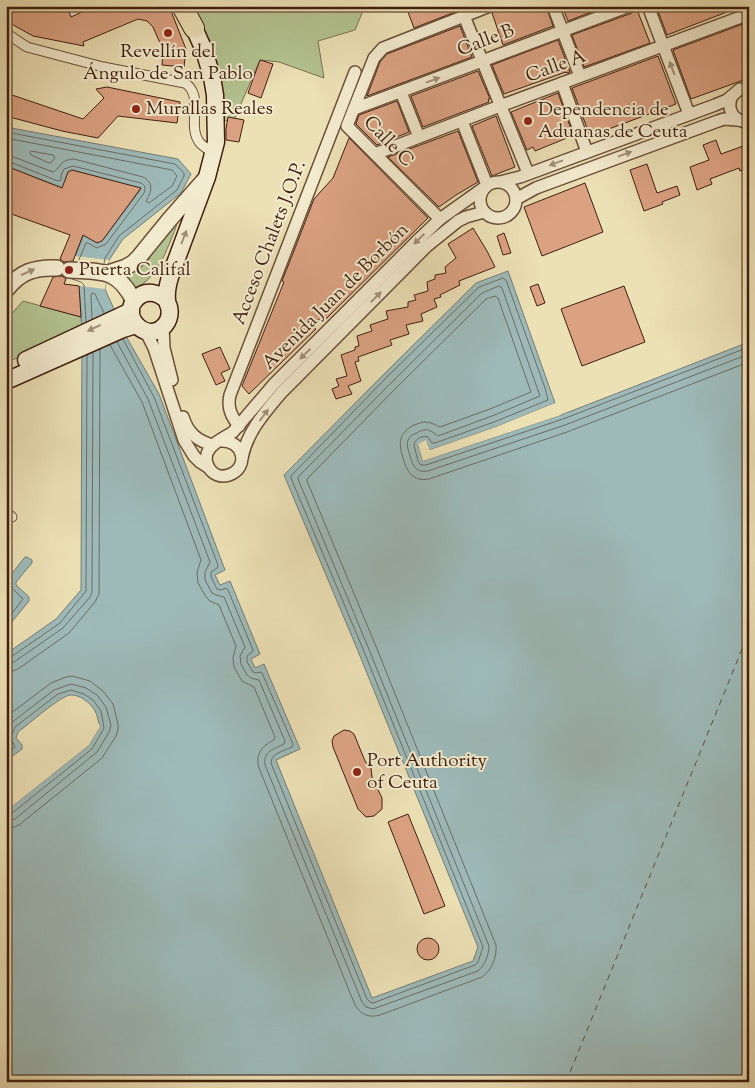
<svg xmlns="http://www.w3.org/2000/svg" width="755" height="1088" viewBox="0 0 755 1088" font-family="'Sorts Mill Goudy',serif">
	<style>
		.green { fill: #b3c391; stroke: #7a7150 }
		.water { fill: #9dbab9; stroke: #787c75 }
		.pier { fill: #ece0b5 }
		.lines { fill: none; stroke-linecap: round; stroke-linejoin: round }
		.shore { stroke: #6e6c64; stroke-width: 1 }
		.ferry { stroke: #5c4e43; stroke-width: 1; stroke-dasharray: 6 5; stroke-linecap: butt }
		.building { fill: #dba282; stroke: #401f10 }
		.pedestrian-casing { stroke: #6b4f39; stroke-width: 11 }
		.minor-casing { stroke: #6b4f39; stroke-width: 14 }
		.tertiary-casing { stroke: #6b4f39; stroke-width: 18 }
		.secondary-casing { stroke: #401f10; stroke-width: 19 }
		.trunk-casing { stroke: #401f10; stroke-width: 22 }
		.pedestrian { stroke: #f3ebcf; stroke-width: 9 }
		.minor { stroke: #f3ebcf; stroke-width: 11 }
		.tertiary { stroke: #f3ebcf; stroke-width: 15 }
		.secondary { stroke: #f3ebcf; stroke-width: 16 }
		.trunk { stroke: #ece0b5; stroke-width: 20 }
		.oneway { fill: #a28f79 }
		.poi-dot { fill: #8f2418; stroke: #f3ebcf; stroke-width: 2 }
		.labels { text-anchor: middle; dominant-baseline: central; stroke-width: 4; stroke-linejoin: round; paint-order: stroke }
		.street-label { font-size: 19px; fill: #401f10; stroke: #f3ebcf }
		.poi-label { font-size: 19px; fill: #401f10; stroke: #f3ebcf; text-anchor: start }
	</style>
	<rect width="100%" height="100%" fill="#ece0b5"/>
	<filter id="stains"><feTurbulence type="fractalNoise" baseFrequency=".004" numOctaves="4"/><feColorMatrix values="0 0 0 0 .2 0 0 0 0 .09 0 0 0 0 .02 0 0 0 .5 -.17"/></filter>
	<radialGradient id="worn" r=".72"><stop offset=".6" stop-color="#630" stop-opacity="0"/><stop offset="1" stop-color="#630" stop-opacity=".3"/></radialGradient>
	<g class="green">
		<path d="M192,6H365L355,30L318,41L324,78L279,62L260,60L234,120L223,121Z"/>
		<path d="M178,220C176,228 173,235 170,242C161,264 154,280 132,290L122,275L138,269L140,260L149,259L160,238Z"/>
		<path d="M23,301L81,317L82,327L6,363V320Z"/>
	</g>
	<g class="water">
		<path d="M6,127L178,159L191,174L181,193L123,239L109,260L105,289L127,338L159,394L225,570L215,575L220,585L230,581L260,654L251,659L255,668L264,664L300,749L276,760L372,998L473,961L478,947L358,651L284,475L383,375L476,283L508,271L555,403L496,427L430,450L426,441L418,445L423,461L561,415L749,342V1082H6V811L89,745L100,727C98,722 98,716 95,711C91,703 79,694 70,695C59,697 29,724 18,732L16,738L22,745V749L6,761V654L56,619L81,590L82,330L79,286L64,284L84,234L102,241L141,189L72,170L68,172L66,177L73,182L68,190L6,166Z"/>
		<path d="M25,557H27L32,560V563L16,582V585L29,597V601L6,629V576L8,577L10,576Z"/>
	</g>
	<g class="pier">
		<path d="M75,256L109,260L105,289L64,284Z"/>
		<path d="M555,403L556,405L497,429L431,453L428,452L424,444L421,446L425,458L560,413L561,415L423,461L418,444L426,440L430,450L496,427Z"/>
		<path d="M96,722L99,724L100,727L89,745L6,811V808L87,743L97,726Z"/>
	</g>
	<g class="lines">
		<g class="shore">
			<path d="M6,132L175,164L184,173V176L177,190L119,236L105,258L104,264"/>
			<path d="M6,138L172,170L177,176L172,186L149,203L146,201C152,191 154,183 143,177L74,159C59,160 62,167 53,172L11,156H6"/>
			<path d="M31,151L53,155L55,158L52,162L49,163L31,155L30,153Z"/>
			<path d="M6,162H10L58,181L61,180V175L64,169L73,166L141,183C145,185 146,188 144,193L106,244L97,248L88,243H86L78,262"/>
			<path d="M72,279L81,282L84,285L86,322"/>
			<path d="M92,319L91,295L92,293L95,294L104,313"/>
			<path d="M123,339L154,397L218,565L217,568L211,572V577L217,589L221,590L226,588L228,590L253,650L252,652L247,656V662L253,672L256,673L261,672L262,673L293,744L292,747C284,751 271,753 271,763L367,999L370,1002L373,1003L475,965L478,962L483,947L363,649L291,478V476L386,378L479,287L503,278L506,280L545,388L548,400L494,422L435,443H432L428,437C422,435 415,439 414,445L418,461L421,465H426L563,419L749,347"/>
			<path d="M117,342L148,399L210,562L205,572V580L212,593L216,595L224,597L245,647L240,656L241,664L247,675L251,678L259,680L285,741L284,744C274,749 263,751 265,765L362,1002L366,1007L373,1009L478,971C485,965 489,954 489,946L368,647L298,479V477L391,383L482,293L499,286L502,288L540,396L492,416L438,436C435,434 432,431 428,430C424,429 420,431 417,433C413,434 410,436 408,440C406,446 409,451 410,456C413,466 416,473 428,471L565,425L749,354"/>
			<path d="M110,345L142,402L201,560L197,572L198,583L206,597L210,601L219,605L236,646L233,658L234,667L242,681L254,687L275,737L274,740C262,746 255,754 259,768L355,1005C361,1015 369,1018 380,1015L482,977C492,970 497,957 496,945L375,644L307,481V479L396,388L486,299L495,296L498,298L531,392L490,409L440,427C435,425 431,422 425,422C421,422 418,424 414,425C399,433 398,442 403,458C407,472 413,482 429,479L567,432L749,362"/>
			<path d="M6,582L10,583L12,588L23,599L6,621"/>
			<path d="M6,658L11,657L60,623L86,591L87,355"/>
			<path d="M6,664L14,662L63,628L90,597L92,592L93,353"/>
			<path d="M6,672L13,671L18,669L69,633L95,602L99,594L100,349"/>
			<path d="M6,717L51,683L66,677L72,676L90,681L103,691L113,704L118,724V730L116,736L102,758L19,825L12,828L6,829"/>
			<path d="M6,732L11,723L54,690L71,684L86,688L97,695L106,707L111,725L109,732L97,752L15,819L6,821"/>
			<path d="M6,755L15,747L11,738L15,727L58,694L71,690L84,694L93,700L101,711L104,728L92,749L11,814L6,815"/>
		</g>
		<path class="ferry" d="M566,1082L749,632"/>
	</g>
	<g class="building">
		<path d="M6,6H67L71,17L95,6H169L186,49L184,67L162,65L163,50L153,27L147,21L138,19L83,42L84,46L33,36L15,26L6,19Z"/>
		<path d="M422,6H452L455,12L414,28L408,12Z"/>
		<path d="M497,6H546L553,26L503,45L492,13L496,10Z"/>
		<path d="M562,6H607L568,21Z"/>
		<path d="M656,6H740V7L667,35Z"/>
		<path d="M636,7L650,43L584,67L572,35L632,13L635,10Z"/>
		<path d="M743,24L749,39V78L691,99L673,50Z"/>
		<path d="M460,26L472,57L367,96L380,62L387,54Z"/>
		<path d="M558,40L570,72L566,73V72L504,94L492,65Z"/>
		<path d="M658,56L676,104L590,136L572,88Z"/>
		<path d="M260,60L273,64L261,98L248,93Z"/>
		<path d="M478,71L490,99H488L489,102L423,127L411,96Z"/>
		<path d="M107,87L180,102L177,123L118,116L98,138L62,131L6,116V93L83,119L104,98L96,89Z"/>
		<path d="M558,93L572,132L566,135L567,138L535,151L533,147L527,150L511,112Z"/>
		<path d="M397,101L409,132L377,145L356,124L359,115Z"/>
		<path d="M496,116L515,167L492,176L472,126Z"/>
		<path d="M228,117L244,120L239,142L226,140V129Z"/>
		<path d="M458,131L478,182L456,195L439,207L388,157Z"/>
		<path d="M349,138L428,218L327,318L309,322L316,329L249,394L242,386L284,282L282,281L297,243L314,199L333,178Z"/>
		<path d="M716,140L721,154L746,145L749,152V168L740,171L739,168L710,179L712,184L697,190L690,167L709,160L703,145Z"/>
		<path d="M647,164L657,193L677,186L680,195L662,202L663,204L644,211L630,170Z"/>
		<path d="M6,166L62,188L68,172L72,170L141,188L102,241L97,243L83,235L73,261L64,262L60,259L70,235L6,212Z"/>
		<path d="M585,183L603,232L542,256L524,207Z"/>
		<path d="M473,228L487,251L495,267L459,281L460,285L440,295L441,297L434,299L437,307L421,314L423,321L406,325L409,334L390,340L392,345L358,357L359,361L355,362L361,381L348,386L352,394L336,399L332,389L339,386L336,379L347,376L341,355L355,350V347L359,346L357,336L372,331L370,325L388,319L386,311L408,307V302L416,300L414,295L428,291L427,282L435,279V275L446,273L445,267L456,258L448,244Z"/>
		<path d="M504,233L511,253L503,255L497,236Z"/>
		<path d="M62,276L66,279L64,284L79,286L81,317L40,306L53,277Z"/>
		<path d="M538,284L545,303L537,306L530,287Z"/>
		<path d="M624,286L645,342L582,366L561,309Z"/>
		<path d="M220,347L230,369L221,373L225,381L216,385L202,354Z"/>
		<path d="M344,730L350,731L354,734L365,761L371,768L372,777L382,798V809L374,816L366,817L358,809L333,747L332,741L334,736Z"/>
		<path d="M408,814L445,906L424,914L388,822Z"/>
		<circle cx="428" cy="949" r="11"/>
	</g>
	<g class="lines">
		<defs>
			<g id="pedestrian">
				<path d="M6,33L27,47L103,67L185,83C205,96 186,126 200,143C204,147 209,150 213,153"/>
				<path d="M6,512L12,517"/>
			</g>
			<g id="minor">
				<path d="M553,6L580,76"/>
				<path d="M648,6L689,114"/>
				<path d="M464,16L528,173"/>
				<path d="M562,83L587,152"/>
				<path d="M401,92L419,137"/>
				<path d="M732,96C726,109 733,122 749,122"/>
				<path d="M354,109L629,6"/>
				<path d="M462,121L487,185"/>
				<path d="M375,154L500,106L749,14"/>
				<circle cx="498" cy="200" r="18"/>
				<path d="M500,182L520,177L715,105L727,100L740,89H749"/>
				<path d="M516,199L536,188L718,121L724,119L737,120"/>
				<path d="M440,219L347,126L374,58L383,48L490,6"/>
				<path d="M163,327L164,348L172,380"/>
				<path d="M142,330L148,336L154,348L184,440L194,456L200,462L208,467"/>
				<path d="M183,417C188,433 197,441 213,445"/>
				<path d="M239,426C231,416 227,407 230,395L355,72"/>
				<path d="M220,441C244,439 250,468 229,475C212,481 199,460 211,447C216,441 226,437 233,432L274,384L419,239L440,219L485,187"/>
				<path d="M242,458C247,432 265,412 281,393L427,246L458,221L466,217L484,212"/>
			</g>
			<g id="tertiary">
				<path d="M69,270C102,272 117,268 134,301"/>
				<path d="M108,273L126,267L133,263L139,257L170,219L207,177"/>
				<path d="M6,290C20,272 34,267 57,268"/>
			</g>
			<g id="secondary">
				<path d="M167,301C159,292 145,289 136,299C120,315 144,342 162,328C168,323 171,315 169,307C168,304 167,303 167,300C166,292 168,284 170,277L207,177L216,142L215,95L212,77L204,50L194,28"/>
				<path d="M26,360L131,311"/>
				<path d="M6,381L123,329L136,325"/>
			</g>
			<path id="trunk" d="M182,6L194,28"/>
		</defs>
		<use href="#pedestrian" class="pedestrian-casing"/>
		<use href="#minor" class="minor-casing"/>
		<use href="#tertiary" class="tertiary-casing"/>
		<use href="#secondary" class="secondary-casing"/>
		<use href="#trunk" class="trunk-casing"/>
		<use href="#pedestrian" class="pedestrian"/>
		<use href="#minor" class="minor"/>
		<use href="#tertiary" class="tertiary"/>
		<use href="#secondary" class="secondary"/>
		<use href="#trunk" class="trunk"/>
	</g>
	<defs><path id="oneway-solid" d="M-6-.8H1V-3.2L6.5 0L1 3.2V.8H-6Z" transform="scale(1.25)"/></defs>
	<g class="oneway">
		<use href="#oneway-solid" transform="translate(672 68) rotate(-111)"/>
		<use href="#oneway-solid" transform="translate(433 80) rotate(-20)"/>
		<use href="#oneway-solid" transform="translate(625 154) rotate(-20)"/>
		<use href="#oneway-solid" transform="translate(556 163) rotate(160)"/>
		<use href="#oneway-solid" transform="translate(184 237) rotate(-69)"/>
		<use href="#oneway-solid" transform="translate(419 239) rotate(136)"/>
		<use href="#oneway-solid" transform="translate(28 272) rotate(-24)"/>
		<use href="#oneway-solid" transform="translate(376 297) rotate(-45)"/>
		<use href="#oneway-solid" transform="translate(94 328) rotate(155)"/>
		<use href="#oneway-solid" transform="translate(305 354) rotate(136)"/>
		<use href="#oneway-solid" transform="translate(264 415) rotate(-54)"/>
	</g>
	<g class="poi-dot">
		<circle cx="168" cy="33" r="5"/>
		<circle cx="136" cy="109" r="5"/>
		<circle cx="528" cy="121" r="5"/>
		<circle cx="69" cy="270" r="5"/>
		<circle cx="357" cy="772" r="5"/>
	</g>
	<g class="labels">
		<g class="street-label">
			<text transform="translate(486 41) rotate(-21)">Calle B</text>
			<text transform="translate(556 67) rotate(-20)">Calle A</text>
			<text transform="translate(388 142) rotate(46)">Calle C</text>
			<text transform="translate(270 243) rotate(-69)">Acceso Chalets J.O.P.</text>
			<text transform="translate(336 297) rotate(-45)">Avenida Juan de Borbón</text>
		</g>
		<g class="poi-label">
			<text x="168" y="52" text-anchor="middle">Revellín del<tspan x="168" dy="22">Ángulo de San Pablo</tspan></text>
			<text x="146" y="109">Murallas Reales</text>
			<text x="538" y="110">Dependencia de<tspan x="538" dy="22">Aduanas de Ceuta</tspan></text>
			<text x="79" y="270">Puerta Califal</text>
			<text x="367" y="761">Port Authority<tspan x="367" dy="22">of Ceuta</tspan></text>
		</g>
	</g>
	<rect width="755" height="1088" fill="none" stroke="#ece0b5" stroke-width="25"/>
	<rect x="8" y="8" width="740" height="1073" fill="none" stroke="#401f10" stroke-width="2.5"/>
	<rect x="12" y="12" width="730" height="1063" fill="none" stroke="#401f10"/>
	<rect width="100%" height="100%" filter="url(#stains)"/>
	<rect width="100%" height="100%" fill="url(#worn)"/>
</svg>
